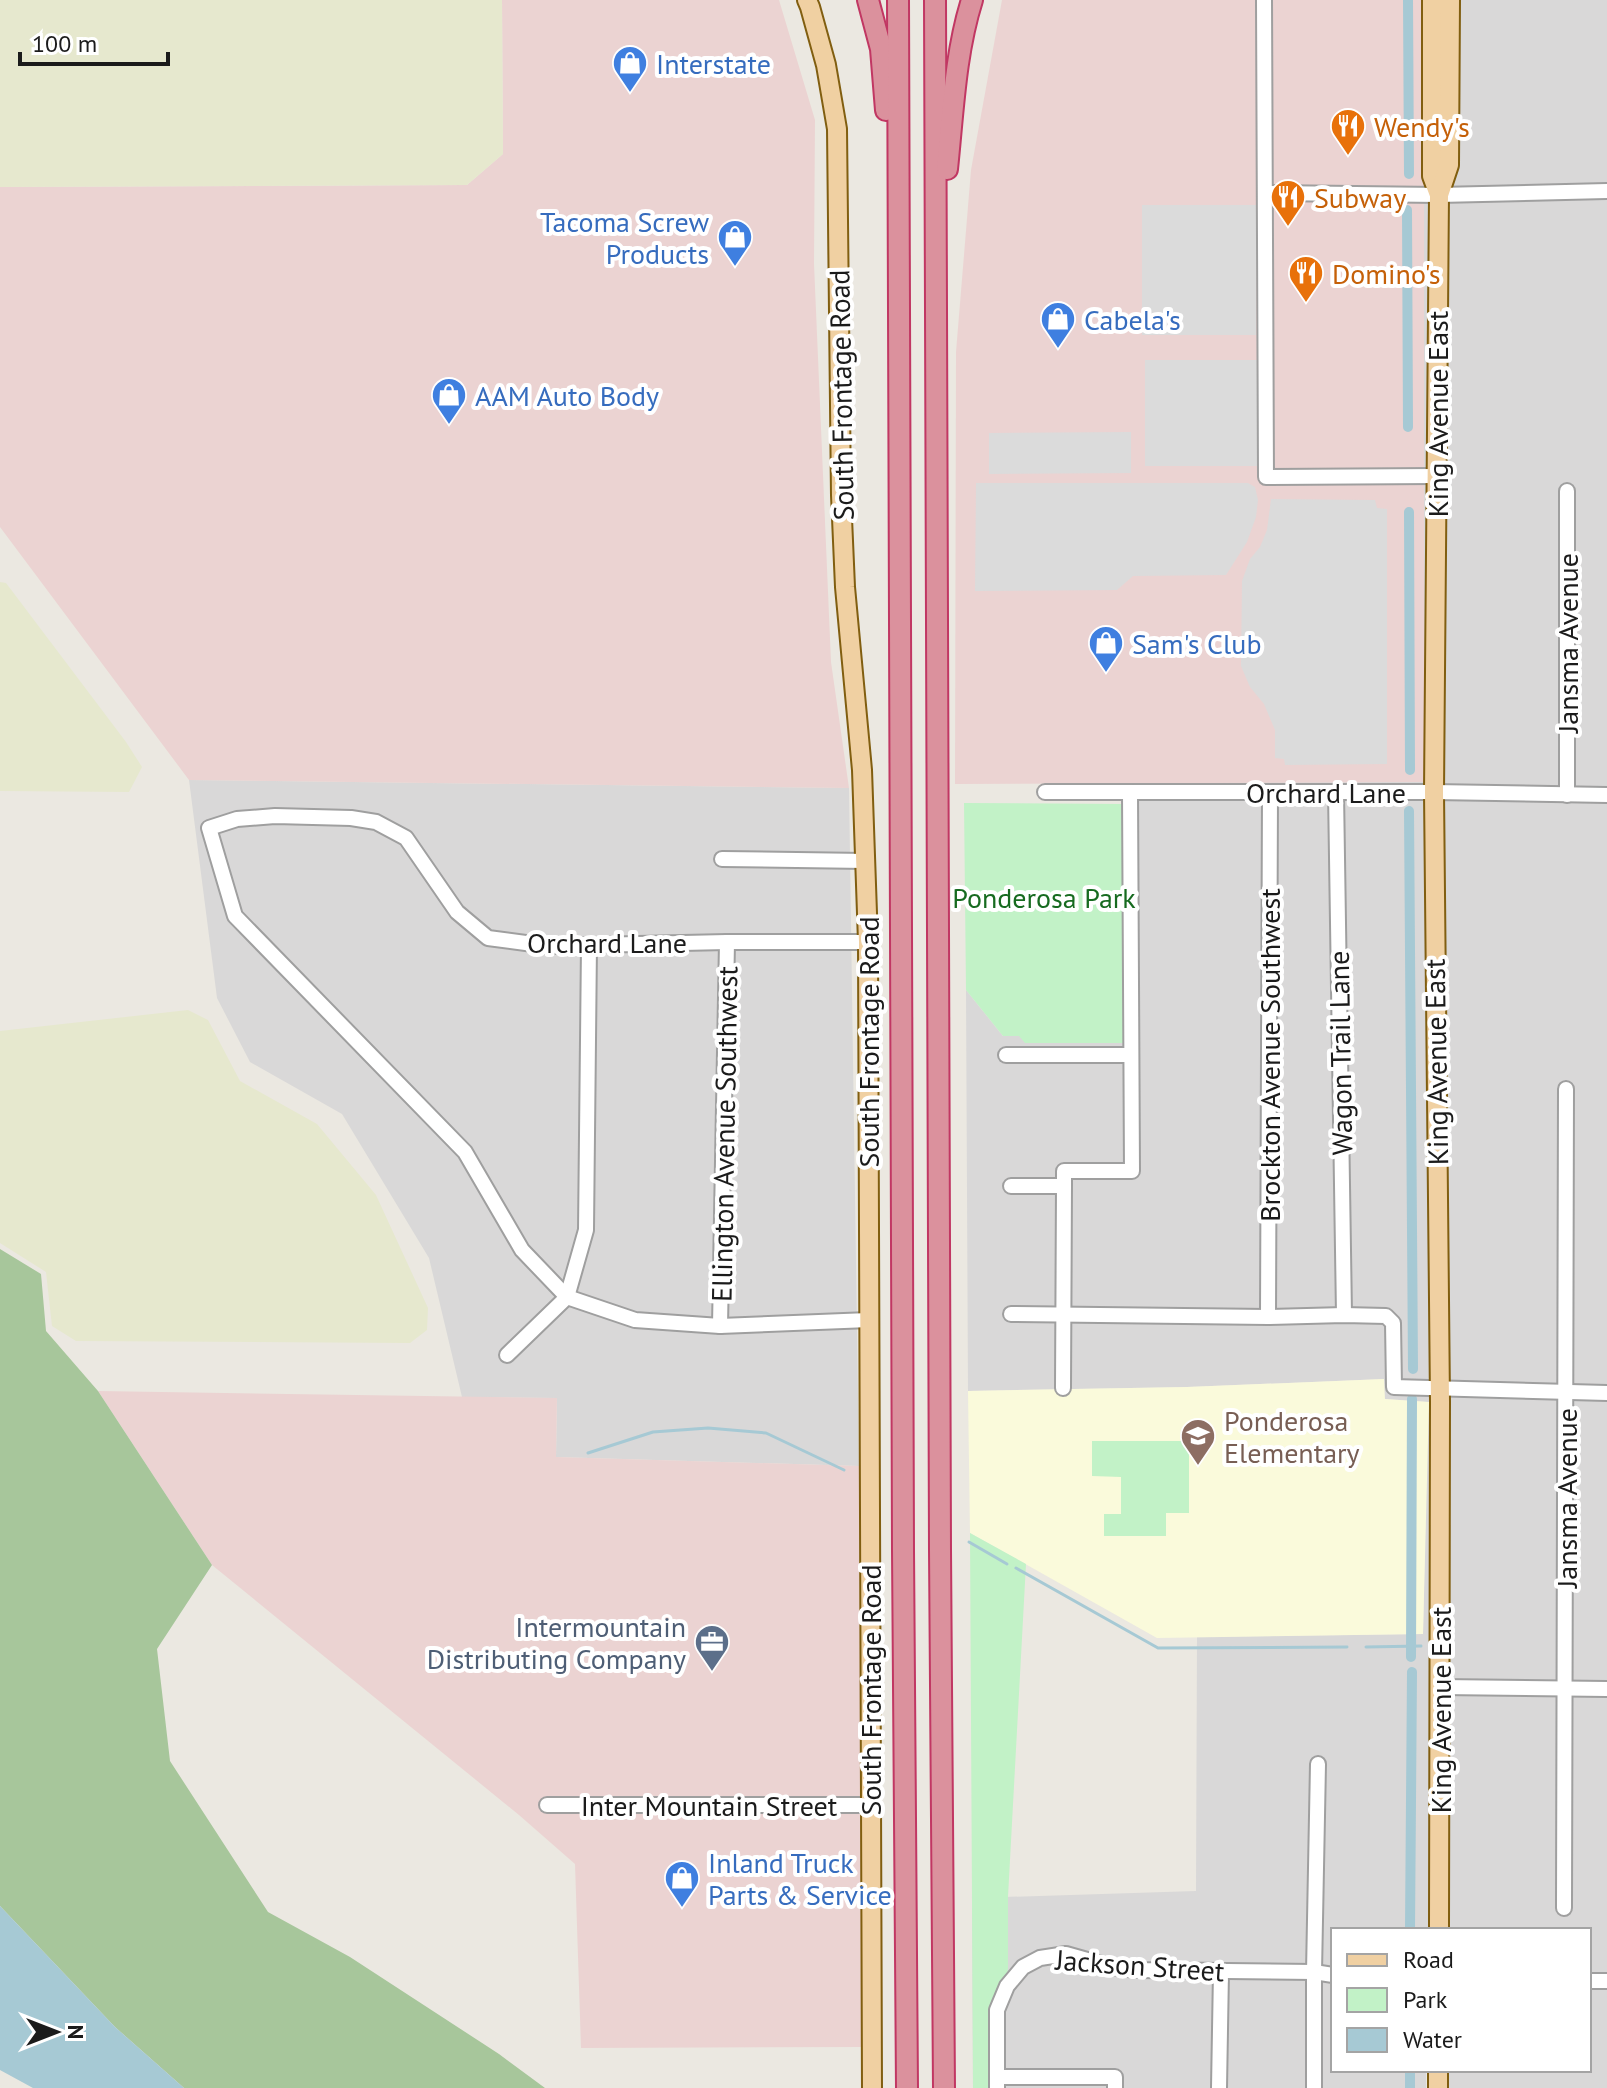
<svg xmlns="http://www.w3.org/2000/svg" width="1607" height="2088" viewBox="0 0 1607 2088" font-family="'PT Sans',sans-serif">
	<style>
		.residential { fill: #d9d8d8 }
		.commercial { fill: #ebd3d2 }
		.education { fill: #fafadb }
		.farmland { fill: #e6e8ce }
		.forest { fill: #a7c69b }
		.park { fill: #c2f2c7 }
		.parking { fill: #dbdbdb }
		.water { fill: #a6c9d4 }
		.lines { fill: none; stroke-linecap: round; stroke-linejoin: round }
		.stream { stroke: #a6c9d4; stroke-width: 3 }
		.canal { stroke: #a6c9d4; stroke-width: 10 }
		.minor-casing { stroke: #9f9f9f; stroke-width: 18 }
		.major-casing { stroke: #815e10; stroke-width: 22 }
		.highway-casing { stroke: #c13763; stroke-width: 24 }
		.minor { stroke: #fff; stroke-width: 14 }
		.major { stroke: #f0d0a2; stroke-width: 18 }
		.highway { stroke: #db919d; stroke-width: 20 }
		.labels { text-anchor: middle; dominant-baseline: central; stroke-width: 8; stroke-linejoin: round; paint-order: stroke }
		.shop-label { font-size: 28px; fill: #366cbe; stroke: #fff; text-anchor: start }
		.food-label { font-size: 28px; fill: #c56008; stroke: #fff; text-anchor: start }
		.street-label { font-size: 28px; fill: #1b1b1b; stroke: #fff }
		.park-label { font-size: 28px; fill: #176b20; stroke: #fff }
		.education-label { font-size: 28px; fill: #785e54; stroke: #fff; text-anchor: start }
		.service-label { font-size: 28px; fill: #4e5e75; stroke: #fff; text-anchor: end }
	</style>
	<rect width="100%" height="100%" fill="#ebe8e1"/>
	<g class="residential">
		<path d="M1424,0H1607V2088H1444V2070H1589V1930H1333V2070H1426V2088H973L972,1898L1196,1891L1197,1637L1423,1634L1428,1402L1384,1399V1379L1187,1387L968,1391L966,990L1003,1036H1019L1124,804L1122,783L1424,781Z"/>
		<path d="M189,780L849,788L859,1466L556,1457L557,1398L462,1397L429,1258L342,1114L250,1062L217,998Z"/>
	</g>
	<g class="commercial">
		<path d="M502,0H779L815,120L814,264L831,662L849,788L189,780L0,527V187L467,185L503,154Z"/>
		<path d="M1002,0H1424V782L955,784L956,352L971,170Z"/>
		<path d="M98,1391L557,1398L556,1457L859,1466L862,2047L581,2048L575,1864L519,1815L212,1565Z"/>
	</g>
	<path class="education" d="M1384,1379L1385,1399L1429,1402L1423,1634L1157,1638L970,1533L968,1391L1187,1387Z"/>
	<g class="farmland">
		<path d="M0,0H502L503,154L467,185L0,187Z"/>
		<path d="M0,582L6,583L126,742L142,767L129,792L0,791Z"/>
		<path d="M188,1010L208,1020L240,1081L317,1124L376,1195L428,1308L427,1330L410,1343L76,1341L52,1326L46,1272L0,1243V1031Z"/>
	</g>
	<path class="forest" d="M0,1249L41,1274L46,1331L98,1391L212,1565L157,1649L170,1761L268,1912L350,1957L499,2054L545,2088H184L115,2027L0,1906Z"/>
	<g class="park">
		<path d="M964,803L1124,804L1125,1043H1025L1019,1036H1003L966,990Z"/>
		<path d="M1092,1441H1189V1513H1166V1536H1104V1514H1121V1477L1092,1476Z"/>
		<path d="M970,1533L1026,1564L1008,1897V1968L995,2088H973Z"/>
	</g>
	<g class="parking">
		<path d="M1142,205H1257L1256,335H1142Z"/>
		<rect x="1145" y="360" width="112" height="106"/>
		<path d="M1131,432V473L989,474V433Z"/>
		<path d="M976,483H1248L1255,487L1258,500L1256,517L1247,542L1226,575L1133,576L1117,590L975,591Z"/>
		<path d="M1271,499L1375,500L1377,508L1387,509V764L1285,765L1284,759L1275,758V730L1264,704L1250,687L1241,666L1242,581L1250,559L1260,547L1267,530Z"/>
	</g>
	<path class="water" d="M0,1906L115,2027L184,2088H33L0,2070Z"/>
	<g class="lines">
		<g class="stream">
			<path d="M588,1453L653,1432L708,1428L766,1433L844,1470"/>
			<path d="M969,1542L1007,1564"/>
			<path d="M1016,1568L1158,1648L1347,1647"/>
			<path d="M1366,1647L1421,1646"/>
		</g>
		<g class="canal">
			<path d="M1408,0L1409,174"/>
			<path d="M1407,210L1408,427"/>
			<path d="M1409,512L1410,770"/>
			<path d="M1409,811L1413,1369"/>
			<path d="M1411,1657L1412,1399"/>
			<path d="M1410,1930L1412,1672"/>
			<path d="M1410,2088V2070"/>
		</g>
		<defs>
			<g id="minor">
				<path d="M1264,0L1266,477L1436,476"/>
				<path d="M1265,193L1439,195L1607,191"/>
				<path d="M1567,491V795"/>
				<path d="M1045,792H1434L1607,795"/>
				<path d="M1336,792L1344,1315"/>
				<path d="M722,859L866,861"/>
				<path d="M868,942H727L548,946L488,938L457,912L406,838L376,822L351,818L275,816L237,819L209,828L235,916L465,1152L522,1250L567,1297L635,1320L720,1326L869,1320"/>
				<path d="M1006,1055H1131"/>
				<path d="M1011,1186H1064V1171H1132L1130,793"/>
				<path d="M1011,1314L1268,1317L1344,1315L1386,1316L1393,1323L1394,1387L1607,1393"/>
				<path d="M1268,1317L1270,793"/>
				<path d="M720,1326L727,942"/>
				<path d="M507,1355L567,1297L586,1230L589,945"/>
				<path d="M1063,1388L1064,1186"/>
				<path d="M1441,1687L1607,1689"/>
				<path d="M547,1805H871"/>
				<path d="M1564,1908L1566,1089"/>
				<path d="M1589,1981H1607"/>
				<path d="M997,2077H1115V2088"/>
				<path d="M997,2088V2010L1007,1986L1023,1967L1040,1958L1066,1954L1112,1967L1136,1970L1314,1972L1333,1975"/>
				<path d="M1219,2088L1221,1972"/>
				<path d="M1314,2088V1972L1318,1764"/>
			</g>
			<g id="major">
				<path d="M807,0L810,7L826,65L837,129L841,495L845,587L862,770L868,942L872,2088"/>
				<path d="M1432,0V176L1439,195"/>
				<path d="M1439,1930L1440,1401L1434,792L1439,195L1449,165L1450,0"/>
				<path d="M1438,2088V2070"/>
			</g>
			<g id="highway">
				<path d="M868,0L881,49L886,110"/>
				<path d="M898,0L903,1550L907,2088"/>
				<path d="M935,0L940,1550L944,2088"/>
				<path d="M947,169C953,112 955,54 972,0"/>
			</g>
		</defs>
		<use href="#minor" class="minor-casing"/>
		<use href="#major" class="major-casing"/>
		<use href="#highway" class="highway-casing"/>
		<use href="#minor" class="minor"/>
		<use href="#major" class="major"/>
		<use href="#highway" class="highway"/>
	</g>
	<defs>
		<symbol id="shop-pin" viewBox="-11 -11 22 30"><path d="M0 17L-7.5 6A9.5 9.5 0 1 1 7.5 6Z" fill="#3f7fe0" stroke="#fff"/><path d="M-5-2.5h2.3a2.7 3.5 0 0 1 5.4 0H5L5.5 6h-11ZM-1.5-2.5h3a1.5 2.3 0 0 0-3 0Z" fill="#fff"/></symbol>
		<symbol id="restaurant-pin" viewBox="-11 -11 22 30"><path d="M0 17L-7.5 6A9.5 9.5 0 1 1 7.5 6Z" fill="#e8710a" stroke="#fff"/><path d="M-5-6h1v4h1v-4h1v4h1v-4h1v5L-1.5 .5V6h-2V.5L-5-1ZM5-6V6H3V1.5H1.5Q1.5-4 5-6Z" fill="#fff"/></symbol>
		<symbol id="school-pin" viewBox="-11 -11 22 30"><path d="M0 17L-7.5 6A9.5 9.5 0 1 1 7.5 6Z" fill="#8d6e63" stroke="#fff"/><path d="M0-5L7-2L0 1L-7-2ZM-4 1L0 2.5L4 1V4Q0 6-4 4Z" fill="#fff"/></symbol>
		<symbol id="office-pin" viewBox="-11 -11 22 30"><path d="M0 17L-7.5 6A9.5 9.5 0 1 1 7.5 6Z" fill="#5c6f8a" stroke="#fff"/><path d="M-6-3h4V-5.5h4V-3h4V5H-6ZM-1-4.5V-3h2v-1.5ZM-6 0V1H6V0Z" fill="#fff"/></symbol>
	</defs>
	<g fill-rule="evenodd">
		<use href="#shop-pin" x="610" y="43" width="40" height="54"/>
		<use href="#restaurant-pin" x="1328" y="106" width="40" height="54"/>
		<use href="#restaurant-pin" x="1268" y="177" width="40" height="54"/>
		<use href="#shop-pin" x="715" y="217" width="40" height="54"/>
		<use href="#restaurant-pin" x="1286" y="253" width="40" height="54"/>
		<use href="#shop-pin" x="1038" y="299" width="40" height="54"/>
		<use href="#shop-pin" x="429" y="375" width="40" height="54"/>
		<use href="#shop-pin" x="1086" y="623" width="40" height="54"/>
		<use href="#school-pin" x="1178" y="1416" width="40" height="54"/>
		<use href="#office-pin" x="692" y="1622" width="40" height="54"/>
		<use href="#shop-pin" x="662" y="1858" width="40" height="54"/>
	</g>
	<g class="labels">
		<g class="shop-label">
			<text x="656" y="63">Interstate</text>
			<text x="709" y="221" text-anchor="end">Tacoma Screw<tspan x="709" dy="32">Products</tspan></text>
			<text x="1084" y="319">Cabela's</text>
			<text x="475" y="395">AAM Auto Body</text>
			<text x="1132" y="643">Sam's Club</text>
			<text x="708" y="1862">Inland Truck<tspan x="708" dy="32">Parts &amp; Service</tspan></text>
		</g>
		<g class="food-label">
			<text x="1374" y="126">Wendy's</text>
			<text x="1314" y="197">Subway</text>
			<text x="1332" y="273">Domino's</text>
		</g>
		<g class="street-label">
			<text transform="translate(841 395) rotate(-91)">South Frontage Road</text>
			<text transform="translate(1437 414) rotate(-90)">King Avenue East</text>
			<text transform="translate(1567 643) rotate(-90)">Jansma Avenue</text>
			<text x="1326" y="792">Orchard Lane</text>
			<text x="607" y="942">Orchard Lane</text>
			<text transform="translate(868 1042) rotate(-90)">South Frontage Road</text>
			<text transform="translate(1340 1053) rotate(-91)">Wagon Trail Lane</text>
			<text transform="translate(1269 1055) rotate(-90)">Brockton Avenue Southwest</text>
			<text transform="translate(1436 1062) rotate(-91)">King Avenue East</text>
			<text transform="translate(724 1134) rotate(-89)">Ellington Avenue Southwest</text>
			<text transform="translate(1566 1498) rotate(-90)">Jansma Avenue</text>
			<text transform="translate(870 1690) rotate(-90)">South Frontage Road</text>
			<text transform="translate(1440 1710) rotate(-90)">King Avenue East</text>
			<text x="709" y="1805">Inter Mountain Street</text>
			<text transform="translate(1140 1965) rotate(4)">Jackson Street</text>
		</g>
		<g class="park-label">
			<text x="1044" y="897">Ponderosa Park</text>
		</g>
		<g class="education-label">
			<text x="1224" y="1420">Ponderosa<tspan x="1224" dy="32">Elementary</tspan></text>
		</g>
		<g class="service-label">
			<text x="686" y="1626">Intermountain<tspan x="686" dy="32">Distributing Company</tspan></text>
		</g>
	</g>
	<rect x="1331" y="1928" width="260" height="144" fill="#ffffff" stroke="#a4a4a4" stroke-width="2"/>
	<rect x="1347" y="1954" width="40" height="12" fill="#f0d0a2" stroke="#a4a4a4" stroke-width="2"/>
	<text x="1403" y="1968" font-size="24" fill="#1b1b1b">Road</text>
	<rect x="1347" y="1988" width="40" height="24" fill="#c2f2c7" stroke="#a4a4a4" stroke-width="2"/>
	<text x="1403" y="2008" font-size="24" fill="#1b1b1b">Park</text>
	<rect x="1347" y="2028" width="40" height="24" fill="#a6c9d4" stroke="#a4a4a4" stroke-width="2"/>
	<text x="1403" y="2048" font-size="24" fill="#1b1b1b">Water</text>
	<g transform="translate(56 2032) rotate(90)" stroke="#ffffff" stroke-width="6" paint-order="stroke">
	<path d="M0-6L14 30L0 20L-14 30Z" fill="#1b1b1b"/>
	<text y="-12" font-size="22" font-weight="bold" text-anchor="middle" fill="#1b1b1b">N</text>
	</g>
	<path d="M20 52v12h148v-12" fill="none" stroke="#1b1b1b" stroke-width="4"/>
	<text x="32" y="52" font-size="24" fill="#1b1b1b" stroke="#ffffff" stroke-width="6" paint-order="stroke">100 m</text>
</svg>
